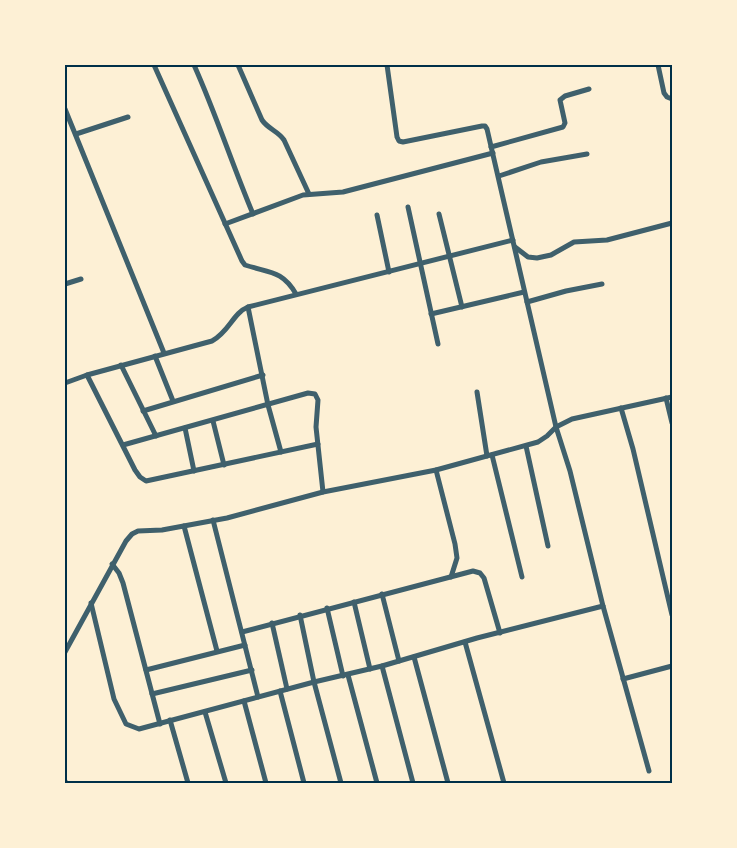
<svg xmlns="http://www.w3.org/2000/svg" width="737" height="848" viewBox="0 0 737 848" font-family="'Alegreya Sans',sans-serif">
	<style>
		.lines { fill: none; stroke-linecap: round; stroke-linejoin: round }
		.minor { stroke: #3f606c; stroke-width: 5 }
		.neatline { fill: none; stroke: #003049; stroke-width: 2 }
	</style>
	<rect width="100%" height="100%" fill="#fdf0d5"/>
	<g class="lines">
		<g class="minor">
			<path d="M154,65L242,261L245,265C269,273 282,270 296,294"/>
			<path d="M194,65C216,114 232,164 253,214"/>
			<path d="M238,65L262,120C268,129 278,131 284,140L309,194"/>
			<path d="M387,65L397,137L399,141L403,142L482,126H485L487,129L556,427L570,471L603,606L649,771"/>
			<path d="M658,65L664,93L667,97L672,99"/>
			<path d="M65,109L164,353"/>
			<path d="M76,134L128,117"/>
			<path d="M491,147L563,127L565,123L560,100L565,96L589,89"/>
			<path d="M499,176L541,162L587,154"/>
			<path d="M408,207L438,344"/>
			<path d="M439,214L462,307"/>
			<path d="M377,215L389,272"/>
			<path d="M225,224L303,195L343,192L493,153"/>
			<path d="M515,247L528,257L537,258L551,255L574,242L607,240L672,223"/>
			<path d="M65,284L81,279"/>
			<path d="M527,302L566,291L602,284"/>
			<path d="M248,307L268,405L281,452"/>
			<path d="M431,314L524,292"/>
			<path d="M155,356L173,401"/>
			<path d="M121,365L156,436"/>
			<path d="M87,375L135,470L140,477L146,481L318,444"/>
			<path d="M65,383L87,375L212,341C229,332 233,313 248,307L513,240"/>
			<path d="M477,392L487,456"/>
			<path d="M666,398L672,423"/>
			<path d="M621,408L633,449L672,615"/>
			<path d="M143,411L263,375"/>
			<path d="M213,421L224,465"/>
			<path d="M185,428L194,471"/>
			<path d="M123,445L308,393L315,394L318,400L316,427L323,492"/>
			<path d="M526,446L548,546"/>
			<path d="M492,455L522,577"/>
			<path d="M436,470L455,544L457,558L451,577"/>
			<path d="M213,520L258,697"/>
			<path d="M184,526L217,651"/>
			<path d="M112,564L119,573L123,583L160,724"/>
			<path d="M382,594L399,661"/>
			<path d="M354,602L370,669"/>
			<path d="M91,603L114,699L126,724L139,729L314,682L382,666L477,638L603,606"/>
			<path d="M327,608L343,676"/>
			<path d="M300,615L314,682L341,783"/>
			<path d="M272,623L287,689"/>
			<path d="M242,632L473,571L480,573L484,578L500,633"/>
			<path d="M465,642L504,783"/>
			<path d="M65,652L126,541L132,534L138,531L162,530L227,518L323,492L436,470L538,442L547,436L556,427L572,419L672,397"/>
			<path d="M414,657L448,783"/>
			<path d="M382,666L413,783"/>
			<path d="M146,670L245,645"/>
			<path d="M348,675L377,783"/>
			<path d="M623,679L672,666"/>
			<path d="M280,691L304,783"/>
			<path d="M152,694L252,670"/>
			<path d="M244,701L266,783"/>
			<path d="M205,712L226,783"/>
			<path d="M170,720L188,783"/>
			<path d="M65,781L66,783"/>
		</g>
	</g>
	<rect width="737" height="848" fill="none" stroke="#fdf0d5" stroke-width="132"/>
	<rect x="66" y="66" width="605" height="716" class="neatline"/>
</svg>
